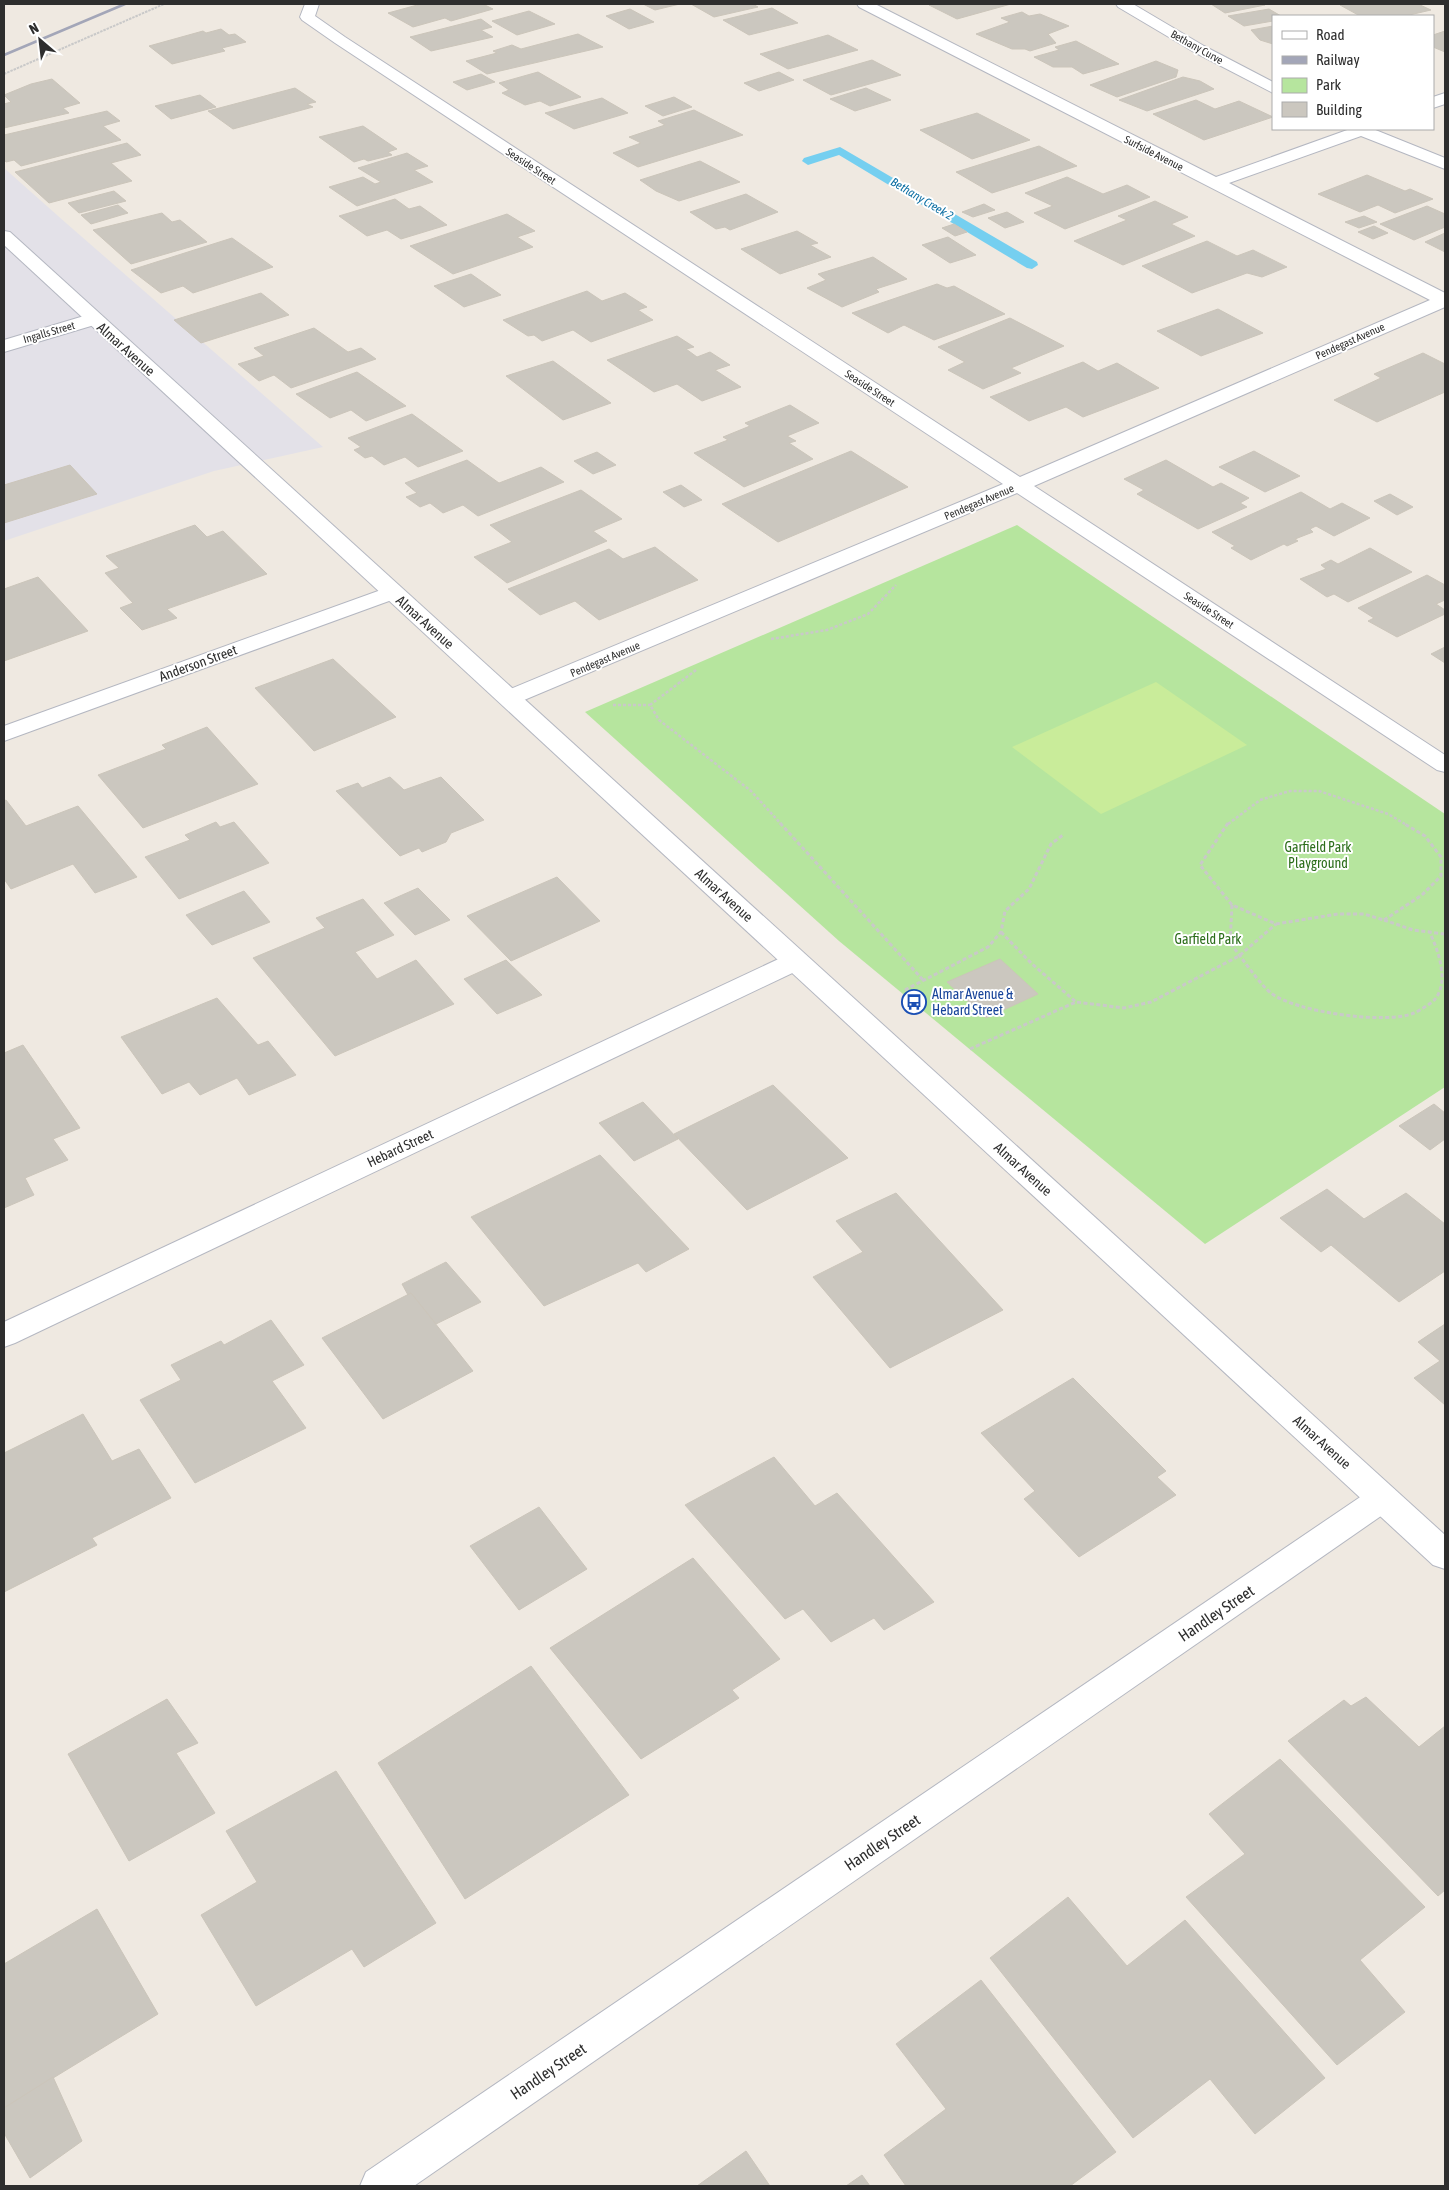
<svg xmlns="http://www.w3.org/2000/svg" width="1449" height="2190" viewBox="0 0 1449 2190" font-family="'Asap Condensed',sans-serif">
	<style>
		.industrial { fill: #e3e1e8 }
		.green { fill: #b6e59e }
		.pitch { fill: #c9ec9a }
		.lines { fill: none; stroke-linecap: round; stroke-linejoin: round }
		.stream { fill: #75cff0; fill-rule: evenodd }
		.building { fill: #cbc7bf; stroke: #cbc5ba }
		.street-casing { stroke: #b4b7c1; stroke-width: 2 }
		.secondary-casing { stroke: #b4b7c1; stroke-width: 2 }
		.path-far2 { stroke: #c9c9c9; stroke-width: 2; stroke-dasharray: 2.5 1; stroke-linecap: butt }
		.path-far1 { stroke: #c9c9c9; stroke-width: 2.5; stroke-dasharray: 3 2; stroke-linecap: butt }
		.path { stroke: #c9c9c9; stroke-width: 3; stroke-dasharray: 4 2.5; stroke-linecap: butt }
		.street { fill: #fff; fill-rule: evenodd }
		.secondary { fill: #fff; fill-rule: evenodd }
		.rail { stroke: #a3a6b8; stroke-width: 2.5 }
		.labels { text-anchor: middle; dominant-baseline: central; stroke-width: 4; stroke-linejoin: round; paint-order: stroke }
		.far-street-label { font-size: 11px; fill: #2e2e2e; stroke: #fff }
		.far-water-label { font-size: 12px; font-style: italic; fill: #0d6fa3; stroke: #fff }
		.street-label { font-size: 14px; fill: #2e2e2e; stroke: #fff }
		.park-label { font-size: 14px; fill: #2c6e1b; stroke: #fff }
		.transit-label { font-size: 14px; fill: #164399; stroke: #fff; text-anchor: start }
		.near-street-label { font-size: 16px; fill: #2e2e2e; stroke: #fff }
	</style>
	<rect width="100%" height="100%" fill="#efe9e1"/>
	<path class="industrial" d="M4,168L66,223L323,447L214,471L4,541Z"/>
	<path class="green" d="M1017,525L1445,814V1087L1205,1244L839,941L585,712Z"/>
	<path class="pitch" d="M1156,682L1247,745L1101,814L1012,747Z"/>
	<g class="lines">
		<path class="stream" d="M840,147L1037,262L1038,265L1032,269L1027,268L839,155L808,165L802,161L804,158Z"/>
	</g>
	<g class="building">
		<path d="M421,4H483L493,9L451,21L445,18L413,27L388,13Z"/>
		<path d="M643,4H680L655,10Z"/>
		<path d="M691,4H753L758,7L714,17Z"/>
		<path d="M932,4H1011L957,19L929,5Z"/>
		<path d="M1211,4H1262L1265,5L1225,13Z"/>
		<path d="M1347,4H1418L1431,10L1405,16H1360L1340,5Z"/>
		<path d="M772,8L798,23L749,35L723,20Z"/>
		<path d="M630,9L654,22L629,29L606,16Z"/>
		<path d="M1269,9L1281,16H1273V21L1244,26L1228,16Z"/>
		<path d="M529,11L555,24L517,35L492,21Z"/>
		<path d="M1022,12L1029,16L1040,14L1069,26L1048,34L1056,43L1030,51L1025,49H1012L976,34L1010,22L1001,18Z"/>
		<path d="M481,19L492,27L481,30L493,37L431,51L410,37Z"/>
		<path d="M1273,26V44L1260,40L1251,30Z"/>
		<path d="M221,29L229,35L235,34L246,42L222,48L225,51L172,64L149,46L203,31L206,33Z"/>
		<path d="M1445,31V52L1433,47V35Z"/>
		<path d="M578,34L603,47L487,74L466,61L497,53L493,51L512,45L521,49Z"/>
		<path d="M828,35L858,50L788,69L760,54Z"/>
		<path d="M1076,41L1119,64L1083,74L1072,67H1053L1034,57L1059,50L1055,47Z"/>
		<path d="M872,60L901,75L831,95L803,80Z"/>
		<path d="M1156,61L1178,70L1176,77L1117,97L1090,85Z"/>
		<path d="M538,72L581,97L550,106L540,101L525,105L502,93L509,90L499,83Z"/>
		<path d="M779,72L794,80L759,91L744,83Z"/>
		<path d="M481,74L495,82L467,90L453,82Z"/>
		<path d="M1183,77L1200,81L1214,89L1147,111L1119,100Z"/>
		<path d="M52,79L80,103L63,108L69,113L4,128V104L11,102L4,95L31,84Z"/>
		<path d="M295,88L316,102L307,104L313,107L233,129L208,111Z"/>
		<path d="M866,88L891,100L855,111L830,99Z"/>
		<path d="M200,95L216,107L171,119L155,106Z"/>
		<path d="M674,97L692,107L663,116L645,106Z"/>
		<path d="M602,98L628,113L574,129L545,113Z"/>
		<path d="M1196,100L1215,109L1239,101L1273,117L1204,140L1153,114Z"/>
		<path d="M694,110L743,135L638,167L613,153L641,143L629,137L665,125L658,121Z"/>
		<path d="M107,111L120,121L103,126L121,140L21,166L14,160L6,162L4,160V135Z"/>
		<path d="M977,113L1030,140L972,159L920,130Z"/>
		<path d="M363,126L397,149L388,152L392,155L368,161L364,159L354,162L319,137Z"/>
		<path d="M127,143L141,155L111,163L132,181L49,203L15,172Z"/>
		<path d="M1039,146L1077,166L992,193L956,172Z"/>
		<path d="M407,153L428,166L414,170L433,182L357,206L329,187L363,177L375,184L381,182L358,168Z"/>
		<path d="M700,161L740,182L679,201L656,191L640,180Z"/>
		<path d="M1367,175L1405,191L1410,189L1433,199L1395,213L1378,205L1360,212L1318,194Z"/>
		<path d="M1067,177L1103,194L1127,185L1150,197L1065,229L1034,213L1053,206L1025,193Z"/>
		<path d="M114,191L126,201L79,213L68,203Z"/>
		<path d="M746,194L778,212L730,230L725,227L716,229L690,212Z"/>
		<path d="M395,199L409,209L420,206L447,225L401,239L387,230L367,236L339,216Z"/>
		<path d="M1155,201L1188,217L1171,224L1195,236L1123,265L1074,241L1127,220L1118,216Z"/>
		<path d="M984,204L995,210L973,217L962,212Z"/>
		<path d="M118,205L128,213L91,224L81,215Z"/>
		<path d="M1427,206L1445,214V227L1414,240L1380,224Z"/>
		<path d="M1007,212L1024,222L1005,228L988,218Z"/>
		<path d="M162,213L172,222L180,220L207,242L131,264L93,230Z"/>
		<path d="M507,214L535,231L517,237L533,247L453,274L410,246Z"/>
		<path d="M1364,216L1377,222L1359,228L1345,222Z"/>
		<path d="M954,224L967,232L955,236L942,228Z"/>
		<path d="M1374,226L1388,233L1373,239L1358,232Z"/>
		<path d="M797,231L818,243L810,245L831,257L780,274L741,249Z"/>
		<path d="M1445,233V252L1425,242Z"/>
		<path d="M948,237L976,255L950,263L922,245Z"/>
		<path d="M232,238L273,267L193,293L183,286L161,293L131,270Z"/>
		<path d="M1207,241L1237,256L1253,250L1287,267L1262,277L1247,273L1192,293L1142,266Z"/>
		<path d="M873,257L907,279L876,289L879,292L842,307L807,288L826,280L818,274Z"/>
		<path d="M471,274L501,295L464,307L434,286Z"/>
		<path d="M937,284L947,288L954,286L1005,314L934,340L904,325L888,333L852,313Z"/>
		<path d="M587,291L602,301L625,293L647,307L638,310L653,320L591,342L573,330L542,341L534,335L528,336L503,320Z"/>
		<path d="M261,293L289,315L201,343L174,320Z"/>
		<path d="M1218,309L1263,333L1201,356L1157,331Z"/>
		<path d="M1010,318L1064,346L1011,368L1021,373L983,389L948,370L965,362L938,347Z"/>
		<path d="M314,328L348,352L361,348L376,359L291,388L274,375L259,381L238,364L264,356L254,348Z"/>
		<path d="M677,336L694,347L686,349L697,357L710,352L730,365L715,370L741,387L702,401L677,384L654,392L607,360Z"/>
		<path d="M1423,353L1445,364V392L1377,422L1334,400L1381,378L1374,374Z"/>
		<path d="M553,361L611,403L563,420L506,376Z"/>
		<path d="M1083,362L1098,371L1117,363L1159,388L1083,417L1066,407L1029,421L990,397Z"/>
		<path d="M357,372L406,406L366,421L351,410L330,418L296,394Z"/>
		<path d="M790,405L819,423L787,436L796,441L789,443L813,459L744,487L694,453L728,440L723,437L750,426L745,423Z"/>
		<path d="M412,414L463,451L418,467L405,457L384,465L372,456L365,458L354,450L361,447L348,438Z"/>
		<path d="M851,451L908,487L778,542L722,504Z"/>
		<path d="M1254,451L1300,476L1265,492L1219,467Z"/>
		<path d="M597,452L616,465L593,474L574,461Z"/>
		<path d="M467,460L499,483L541,467L564,482L478,516L463,505L443,513L430,503L420,507L406,497L417,493L405,483Z"/>
		<path d="M1166,460L1213,487L1221,483L1249,498L1240,503L1247,507L1198,529L1137,494L1144,490L1124,479Z"/>
		<path d="M70,465L97,494L4,523V485Z"/>
		<path d="M681,485L702,500L684,507L663,492Z"/>
		<path d="M581,490L622,519L593,531L607,541L507,583L474,557L512,542L490,525Z"/>
		<path d="M1301,492L1330,509L1342,503L1370,518L1334,536L1316,526L1310,529L1313,532L1295,539L1298,541L1287,546L1284,544L1251,560L1231,548L1235,546L1212,532Z"/>
		<path d="M1390,494L1413,507L1397,515L1374,501Z"/>
		<path d="M195,525L207,537L223,531L267,574L167,609L177,618L142,630L120,608L133,603L105,573L119,568L106,556Z"/>
		<path d="M655,547L698,580L599,620L575,601L540,615L508,589L609,549L623,559Z"/>
		<path d="M1370,548L1412,572L1348,602L1334,594L1327,597L1300,579L1326,569L1321,565L1331,560L1338,564Z"/>
		<path d="M1427,575L1445,585V600L1436,604L1445,610V614L1397,637L1368,621L1374,618L1358,608Z"/>
		<path d="M38,577L88,631L4,661V589Z"/>
		<path d="M1445,647V663L1431,654Z"/>
		<path d="M333,659L396,717L314,751L255,688Z"/>
		<path d="M207,727L258,784L143,828L98,775L166,749L162,745Z"/>
		<path d="M390,777L404,790L441,777L484,820L451,833L446,842L422,852L419,848L400,856L336,791L358,783L362,788Z"/>
		<path d="M6,800L26,826L78,806L137,877L95,893L73,864L11,889L4,879V801Z"/>
		<path d="M216,822L220,827L234,822L269,863L179,899L145,857L190,840L185,835Z"/>
		<path d="M557,877L600,921L511,961L467,916Z"/>
		<path d="M418,888L450,920L415,935L384,903Z"/>
		<path d="M244,891L270,922L212,945L186,915Z"/>
		<path d="M363,899L394,935L355,952L377,979L416,960L454,1004L335,1056L253,958L325,928L316,918Z"/>
		<path d="M1000,959L1038,994L986,1018L947,982Z"/>
		<path d="M506,960L542,995L497,1014L464,979Z"/>
		<path d="M217,998L258,1045L268,1041L296,1075L249,1095L237,1078L200,1095L189,1082L162,1094L121,1037Z"/>
		<path d="M23,1045L80,1128L53,1139L68,1160L25,1178L34,1195L4,1208V1053Z"/>
		<path d="M773,1085L848,1158L747,1210L674,1134Z"/>
		<path d="M643,1102L678,1139L634,1161L599,1123Z"/>
		<path d="M1434,1104L1445,1113V1139L1430,1150L1399,1126Z"/>
		<path d="M600,1155L689,1249L646,1272L638,1263L544,1306L471,1217Z"/>
		<path d="M1327,1189L1364,1219L1406,1193L1445,1224V1271L1399,1302L1331,1245L1321,1252L1280,1218Z"/>
		<path d="M896,1193L1003,1310L890,1368L813,1277L863,1252L836,1221Z"/>
		<path d="M446,1262L481,1302L436,1324L411,1293L408,1295L402,1284Z"/>
		<path d="M411,1293L473,1371L383,1419L322,1338Z"/>
		<path d="M271,1320L304,1365L272,1381L306,1428L195,1483L140,1400L181,1380L171,1365L221,1341L224,1345Z"/>
		<path d="M1445,1324V1405L1414,1378L1440,1361L1418,1342Z"/>
		<path d="M1073,1378L1166,1471L1157,1477L1176,1495L1079,1557L1024,1499L1035,1491L981,1433Z"/>
		<path d="M83,1414L112,1461L139,1449L171,1498L92,1538L97,1545L4,1592V1453Z"/>
		<path d="M774,1457L815,1506L837,1493L934,1602L884,1630L874,1618L831,1642L803,1609L785,1619L685,1505Z"/>
		<path d="M539,1507L587,1569L519,1610L470,1546Z"/>
		<path d="M693,1558L780,1659L732,1690L739,1698L641,1759L550,1648Z"/>
		<path d="M531,1666L629,1795L465,1899L378,1763Z"/>
		<path d="M1366,1697L1419,1747L1445,1726V1890L1438,1896L1288,1741L1344,1700L1351,1706Z"/>
		<path d="M167,1699L198,1743L176,1753L215,1813L129,1861L68,1754Z"/>
		<path d="M1280,1759L1425,1907L1360,1960L1405,2012L1337,2065L1186,1897L1245,1854L1209,1814Z"/>
		<path d="M336,1771L436,1923L364,1967L352,1949L256,2006L201,1915L257,1882L226,1831Z"/>
		<path d="M1068,1897L1127,1966L1185,1920L1325,2078L1255,2134L1210,2079L1133,2138L990,1958Z"/>
		<path d="M97,1909L158,2014L4,2108V1964Z"/>
		<path d="M981,1980L1116,2152L1070,2186H906L884,2155L946,2109L896,2044Z"/>
		<path d="M53,2077L82,2141L30,2178L4,2133V2108Z"/>
		<path d="M746,2151L770,2186H697Z"/>
		<path d="M862,2175L870,2186H846Z"/>
	</g>
	<g class="lines">
		<defs>
			<g id="street">
				<path d="M305,4H319L315,16L345,37L1020,477L1430,300L859,7L857,4H875L1216,177L1350,129H1373L1445,158V169L1361,136L1229,183L1445,293V307L1034,486L1445,755V772L1437,770L1017,493L517,703L509,705L501,703L498,698L501,693L1003,484L335,43L302,20L300,17Z"/>
				<path d="M1116,4H1133L1204,46L1273,82V93L1194,52L1118,7Z"/>
				<path d="M1445,93V104L1433,108V97Z"/>
				<path d="M94,313L101,315L103,319L101,323L4,352V340Z"/>
				<path d="M392,586L400,587L403,592L400,597L4,741V726Z"/>
				<path d="M796,952L805,955L809,961L805,967L15,1343L4,1347V1322L787,955Z"/>
				<path d="M1383,1485L1394,1489L1399,1498L1394,1507L414,2186H360L366,2172L1372,1489Z"/>
			</g>
			<path id="secondary" d="M4,231L10,232L1445,1535V1569L1433,1565L4,245Z"/>
		</defs>
		<use href="#street" class="street-casing"/>
		<use href="#secondary" class="secondary-casing"/>
		<path class="path-far2" d="M4,74L164,4"/>
		<g class="path-far1">
			<path d="M771,639L827,630L868,614L896,585"/>
			<path d="M696,670L650,705L659,720L751,791L781,824"/>
			<path d="M613,705H650"/>
			<path d="M1228,824L1260,800L1290,791H1319L1388,814L1405,824"/>
		</g>
		<g class="path">
			<path d="M780,823L923,980"/>
			<path d="M1228,823L1200,865L1232,905L1276,924L1338,914H1364L1384,920"/>
			<path d="M1232,905L1230,943C1240,955 1260,985 1271,993C1295,1012 1386,1025 1414,1013C1421,1010 1432,1003 1436,998C1449,980 1438,950 1430,933"/>
			<path d="M1384,920L1413,930L1445,934"/>
			<path d="M1384,920L1422,895L1441,876V857L1425,836L1403,823"/>
			<path d="M1001,932L1031,963L1076,1002"/>
			<path d="M905,990L988,947L1001,932L1005,911L1029,889L1051,844L1063,835"/>
			<path d="M970,1049L1076,1002L1124,1008L1151,1002L1239,956L1276,924"/>
		</g>
		<use href="#street" class="street"/>
		<use href="#secondary" class="secondary"/>
		<path class="rail" d="M4,55L125,4"/>
	</g>
	<defs>
		<symbol id="bus-ring" viewBox="-11 -11 22 22"><circle r="9.5" fill="#fff" stroke="#1a4fb4" stroke-width="1.5"/><path d="M-5-6H5V4H4V6H2V4H-2V6H-4V4H-5ZM-3.5-4V0h7V-4ZM-3.5 1.2v1.5H-2V1.2ZM2 1.2v1.5H3.5V1.2Z" fill="#1a4fb4"/></symbol>
	</defs>
	<g fill-rule="evenodd">
		<use href="#bus-ring" x="900" y="988" width="28" height="28"/>
	</g>
	<g class="labels">
		<g class="far-street-label">
			<text transform="translate(1197 47) rotate(29)">Bethany Curve</text>
			<text transform="translate(1154 153) rotate(27)">Surfside Avenue</text>
			<text transform="translate(531 166) rotate(33)">Seaside Street</text>
			<text transform="translate(49 332) rotate(-16)">Ingalls Street</text>
			<text transform="translate(1350 341) rotate(-24)">Pendegast Avenue</text>
			<text transform="translate(870 388) rotate(33)">Seaside Street</text>
			<text transform="translate(979 502) rotate(-23)">Pendegast Avenue</text>
			<text transform="translate(1209 610) rotate(33)">Seaside Street</text>
			<text transform="translate(605 659) rotate(-23)">Pendegast Avenue</text>
		</g>
		<g class="far-water-label">
			<text transform="translate(922 199) rotate(31)">Bethany Creek 2</text>
		</g>
		<g class="street-label">
			<text transform="translate(126 349) rotate(42)">Almar Avenue</text>
			<text transform="translate(425 622) rotate(42)">Almar Avenue</text>
			<text transform="translate(198 663) rotate(-20)">Anderson Street</text>
			<text transform="translate(724 895) rotate(42)">Almar Avenue</text>
			<text transform="translate(400 1148) rotate(-25)">Hebard Street</text>
			<text transform="translate(1023 1169) rotate(42)">Almar Avenue</text>
			<text transform="translate(1322 1442) rotate(42)">Almar Avenue</text>
		</g>
		<g class="park-label">
			<text x="1318" y="847">Garfield Park<tspan x="1318" dy="16">Playground</tspan></text>
			<text x="1208" y="939">Garfield Park</text>
		</g>
		<g class="transit-label">
			<text x="932" y="994">Almar Avenue &amp;<tspan x="932" dy="16">Hebard Street</tspan></text>
		</g>
		<g class="near-street-label">
			<text transform="translate(1216 1613) rotate(-34)">Handley Street</text>
			<text transform="translate(882 1842) rotate(-34)">Handley Street</text>
			<text transform="translate(548 2071) rotate(-34)">Handley Street</text>
		</g>
	</g>
	<rect width="1449" height="2190" fill="none" stroke="#2e2e2e" stroke-width="10"/>
	<rect x="1272" y="15" width="162" height="115" fill="#ffffff" stroke="#ababab"/>
	<rect x="1282" y="31" width="25" height="8" fill="#ffffff" stroke="#ababab"/>
	<text x="1316" y="40" font-size="15" fill="#2e2e2e">Road</text>
	<rect x="1282" y="56" width="25" height="8" fill="#a3a6b8" stroke="#ababab"/>
	<text x="1316" y="65" font-size="15" fill="#2e2e2e">Railway</text>
	<rect x="1282" y="78" width="25" height="15" fill="#b6e59e" stroke="#ababab"/>
	<text x="1316" y="90" font-size="15" fill="#2e2e2e">Park</text>
	<rect x="1282" y="102" width="25" height="15" fill="#cbc7bf" stroke="#ababab"/>
	<text x="1316" y="115" font-size="15" fill="#2e2e2e">Building</text>
	<g transform="translate(40 40) rotate(332)" stroke="#ffffff" stroke-width="4" paint-order="stroke">
	<path d="M0-4L9 19L0 12L-9 19Z" fill="#2e2e2e"/>
	<text y="-8" font-size="14" font-weight="bold" text-anchor="middle" fill="#2e2e2e">N</text>
	</g>
</svg>
